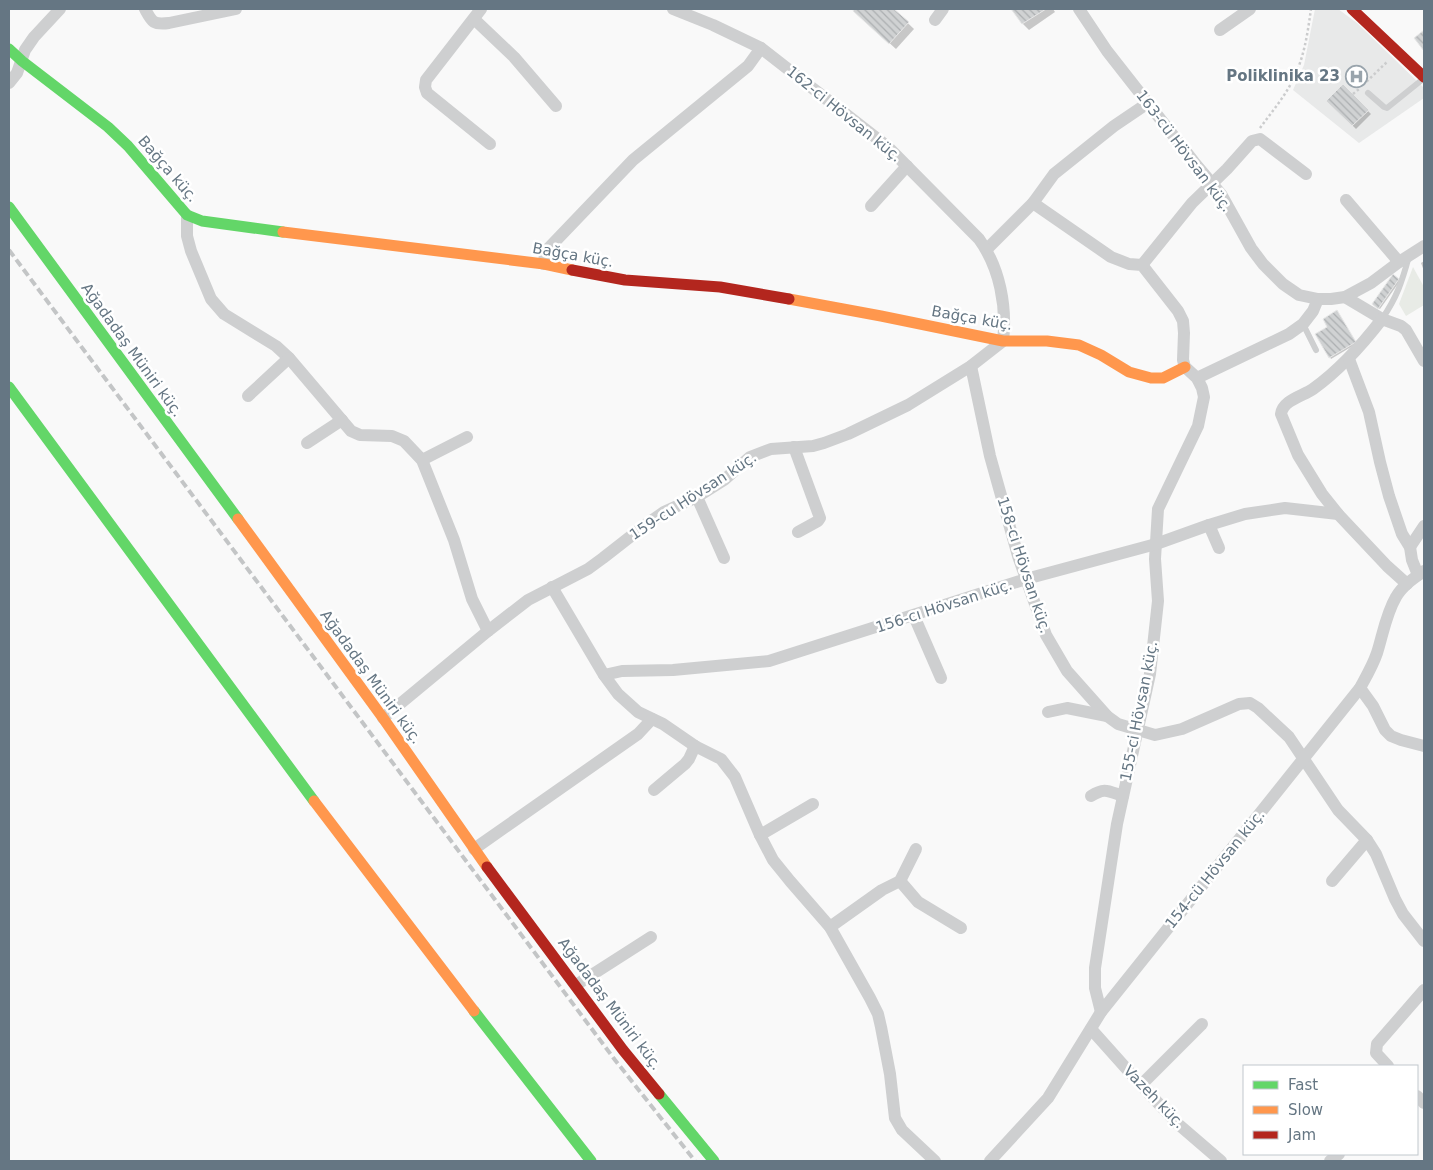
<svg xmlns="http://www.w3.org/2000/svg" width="1433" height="1170" viewBox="0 0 1433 1170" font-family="'DejaVu Sans',sans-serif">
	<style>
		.built { fill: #e8e9e9 }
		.park { fill: #e8ebe6 }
		.shadow { fill: #0003 }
		.building { fill: url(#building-back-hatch); stroke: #e8e8e8 }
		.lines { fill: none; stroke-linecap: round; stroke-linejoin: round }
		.path { stroke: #cbcccd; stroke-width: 2.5; stroke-dasharray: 2.5 2.5; stroke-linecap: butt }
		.lane { stroke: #cecfd0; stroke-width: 6 }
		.street { stroke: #cecfd0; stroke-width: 12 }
		.fast { stroke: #63d668; stroke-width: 11 }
		.slow { stroke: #ff974d; stroke-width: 11 }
		.jam { stroke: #b3261e; stroke-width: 11 }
		.rail { stroke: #c3c5c6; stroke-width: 4; stroke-dasharray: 8 4; stroke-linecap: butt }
		.labels { text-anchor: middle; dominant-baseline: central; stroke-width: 5; stroke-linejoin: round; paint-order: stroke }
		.poi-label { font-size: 15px; font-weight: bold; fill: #657683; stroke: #fff; text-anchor: end }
		.street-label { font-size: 15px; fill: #657683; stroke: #fff }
	</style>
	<defs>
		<pattern id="building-back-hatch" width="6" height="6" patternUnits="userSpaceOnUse" patternTransform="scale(1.25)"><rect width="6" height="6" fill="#d0d2d3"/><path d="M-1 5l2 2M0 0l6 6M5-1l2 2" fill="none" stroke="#acafb1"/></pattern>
	</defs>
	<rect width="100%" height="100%" fill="#f9f9f9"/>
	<path class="built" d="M1315,9H1338L1357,23L1424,88V98L1359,143L1293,90L1304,65Z"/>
	<path class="park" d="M1413,267L1424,287V305L1406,316L1399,304Z"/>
	<g class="shadow">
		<path d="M856,9H893L914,29L896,49L854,11Z"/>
		<path d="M1013,9H1053L1055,12L1029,30L1023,24Z"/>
		<path d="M1343,86L1371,114L1356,129L1328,101Z"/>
		<path d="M1424,261V271L1421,263Z"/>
		<path d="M1393,276L1400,281L1380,309L1373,304Z"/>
		<path d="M1329,328L1356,344L1331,359L1330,357Z"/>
	</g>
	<g class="building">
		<path d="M854,9H894L909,22L889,44L853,11Z"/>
		<path d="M1011,9H1046L1022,24Z"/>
		<path d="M1424,30V51L1414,38Z"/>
		<path d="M1343,84L1369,110L1352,126L1326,101Z"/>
		<path d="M1393,274L1399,279L1378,309L1372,304Z"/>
		<path d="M1337,310L1356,342L1329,358L1315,334L1327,327L1323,319Z"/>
	</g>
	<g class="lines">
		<g class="path">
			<path d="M1363,85L1388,61"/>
			<path d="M1353,94L1359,89"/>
			<path d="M1260,128C1273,110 1288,93 1296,73C1305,53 1308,30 1311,9"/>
		</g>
		<g class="lane">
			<path d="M1368,93L1384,107L1387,108L1423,79"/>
			<path d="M1382,319C1397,297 1402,282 1409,256"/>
			<path d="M1303,324L1316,350"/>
		</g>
		<g class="street">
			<path d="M145,9C152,22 153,25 169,23L236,9"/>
			<path d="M481,9L426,80L425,87L427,93L490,144"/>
			<path d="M1079,9L1107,51L1194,162L1221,194L1251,248L1263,264L1283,284L1299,295L1318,299H1331L1345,297L1371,283L1399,262L1424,246"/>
			<path d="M474,19L514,57L556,106"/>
			<path d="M935,20L943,9"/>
			<path d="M1220,30L1250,9"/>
			<path d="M9,83L17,73L25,50L34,37L60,9"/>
			<path d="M1346,200L1399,262"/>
			<path d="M1033,203L1111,257L1129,264L1142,265L1178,311L1183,321L1184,333L1183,360L1185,367L1197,378L1202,388L1204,397L1198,426L1158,509L1155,559L1158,601L1150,674L1117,824L1095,968V988L1101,1012"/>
			<path d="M871,206L907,166"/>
			<path d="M187,215V236L191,251L211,299L224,314L276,346L289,358L351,431L360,435L392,436L404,441L422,460L454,540L472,599L488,631"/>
			<path d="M987,249L1033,203L1054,174L1114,126L1148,103"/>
			<path d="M544,264L545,252L633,160L748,66L761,48"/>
			<path d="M1142,265L1192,203L1227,169L1252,141L1260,139L1306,174"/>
			<path d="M1345,297L1382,319L1401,326L1406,330L1424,361"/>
			<path d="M1382,319C1362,345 1341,369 1313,389C1303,396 1283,400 1281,414L1298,455L1322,494L1338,514L1387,566L1407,584"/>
			<path d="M1349,359L1369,412L1380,462L1389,496L1402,534L1410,547L1412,560L1418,575"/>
			<path d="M971,366L990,456L1018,556L1046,635L1067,671L1107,716L1118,724L1155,735L1182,729L1239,704L1250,703L1258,708L1289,737L1338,810L1367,840L1376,854L1395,899L1403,914L1424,941"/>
			<path d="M1197,378L1289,334L1303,324L1313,311L1318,299"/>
			<path d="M248,396L289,358"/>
			<path d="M307,443L342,420"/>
			<path d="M794,447L820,518L818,521L798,532"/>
			<path d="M422,460L467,437"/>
			<path d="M697,497L724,558"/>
			<path d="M1209,525L1219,548"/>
			<path d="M1410,547L1424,526"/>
			<path d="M552,587L604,675L618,694L638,712L663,724L695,746L721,759L735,777L760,835L773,860L790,881L830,927L870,998L878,1014L881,1027L890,1074L895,1118L902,1130L935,1161"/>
			<path d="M914,616L941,678"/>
			<path d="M604,675L622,671L673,670L769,661L1026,579L1156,544L1209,525L1245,514L1285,508L1338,514"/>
			<path d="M1360,688L1373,706L1385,730L1391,736L1401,740L1424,746"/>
			<path d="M1048,712L1067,708L1107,716"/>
			<path d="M383,718L488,631L528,600L588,569L603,558L644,526L664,512L697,497L724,480L750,457L771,449L813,446L824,443L848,434L908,405L971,366L1003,341C1007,307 1000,268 979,239L888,147L761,48L713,25L673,9"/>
			<path d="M654,790L685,764L689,759L695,746"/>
			<path d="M1091,796C1105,787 1108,791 1123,796"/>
			<path d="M760,835L813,804"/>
			<path d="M474,849L638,734L652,719"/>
			<path d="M900,881L918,902L961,928"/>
			<path d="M1332,881L1367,840"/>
			<path d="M830,927L882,890L900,881L916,849"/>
			<path d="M576,985L651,937"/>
			<path d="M1091,1029L1141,1085L1178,1124L1221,1161"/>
			<path d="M1388,1066L1376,1053L1377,1044L1424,990"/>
			<path d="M1141,1085L1202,1024"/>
			<path d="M1417,1096L1424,1103"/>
			<path d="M990,1161L1048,1098L1101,1012L1360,688C1366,677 1373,665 1377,653C1383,634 1386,614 1396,597C1402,586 1414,578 1424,571"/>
			<path d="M1330,1161L1339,1154"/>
		</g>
		<g class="fast">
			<path d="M9,49L22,61L108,127L128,146L187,215L202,221L283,232"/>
			<path d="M9,207L238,519"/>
			<path d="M9,387L314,801"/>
			<path d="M474,1011L591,1161"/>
			<path d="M659,1094L714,1161"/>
		</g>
		<g class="slow">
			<path d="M283,232L544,264L572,270"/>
			<path d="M789,299L881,316L1003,341H1047L1079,345L1101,355L1129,372L1151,378H1163L1185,367"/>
			<path d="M238,519L383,718L487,867"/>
			<path d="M314,801L474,1011"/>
		</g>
		<g class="jam">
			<path d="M1352,9L1424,77"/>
			<path d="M572,270L625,280L720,287L789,299"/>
			<path d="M487,867L623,1050L659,1094"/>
		</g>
		<path class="rail" d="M9,250L615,1060L695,1161"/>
	</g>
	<defs>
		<symbol id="hospital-ring" viewBox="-11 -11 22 22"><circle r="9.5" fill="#fff" stroke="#99a4ac" stroke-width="1.5"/><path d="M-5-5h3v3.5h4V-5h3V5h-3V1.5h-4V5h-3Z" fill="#99a4ac"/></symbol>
	</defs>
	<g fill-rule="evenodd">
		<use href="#hospital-ring" x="1344" y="64" width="25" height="25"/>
	</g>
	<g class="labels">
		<g class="poi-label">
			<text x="1340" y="76">Poliklinika 23</text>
		</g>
		<g class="street-label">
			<text transform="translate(844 114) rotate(39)">162-ci Hövsan küç.</text>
			<text transform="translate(1184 151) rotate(53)">163-cü Hövsan küç.</text>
			<text transform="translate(168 169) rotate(49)">Bağça küç.</text>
			<text transform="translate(573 255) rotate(10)">Bağça küç.</text>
			<text transform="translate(972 318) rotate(10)">Bağça küç.</text>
			<text transform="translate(132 350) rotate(54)">Ağadadaş Müniri küç.</text>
			<text transform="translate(693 496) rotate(-33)">159-cu Hövsan küç.</text>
			<text transform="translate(1024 565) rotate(72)">158-ci Hövsan küç.</text>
			<text transform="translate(944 606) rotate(-18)">156-cı Hövsan küç.</text>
			<text transform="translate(371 677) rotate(54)">Ağadadaş Müniri küç.</text>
			<text transform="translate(1139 711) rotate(-79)">155-ci Hövsan küç.</text>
			<text transform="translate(1215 869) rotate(-51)">154-cü Hövsan küç.</text>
			<text transform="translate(610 1004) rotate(53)">Ağadadaş Müniri küç.</text>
			<text transform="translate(1154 1097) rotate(46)">Vazeh küç.</text>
		</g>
	</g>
	<rect width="1433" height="1170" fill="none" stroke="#657683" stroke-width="20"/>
	<rect x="1243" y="1065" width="175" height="90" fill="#ffffff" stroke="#c1c8cd"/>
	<rect x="1253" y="1081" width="25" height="8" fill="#63d668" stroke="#c1c8cd"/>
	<text x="1288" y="1090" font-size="15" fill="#657683">Fast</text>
	<rect x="1253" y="1106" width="25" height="8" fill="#ff974d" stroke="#c1c8cd"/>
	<text x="1288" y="1115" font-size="15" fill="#657683">Slow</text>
	<rect x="1253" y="1131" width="25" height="8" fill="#b3261e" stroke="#c1c8cd"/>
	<text x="1288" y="1140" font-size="15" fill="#657683">Jam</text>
</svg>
